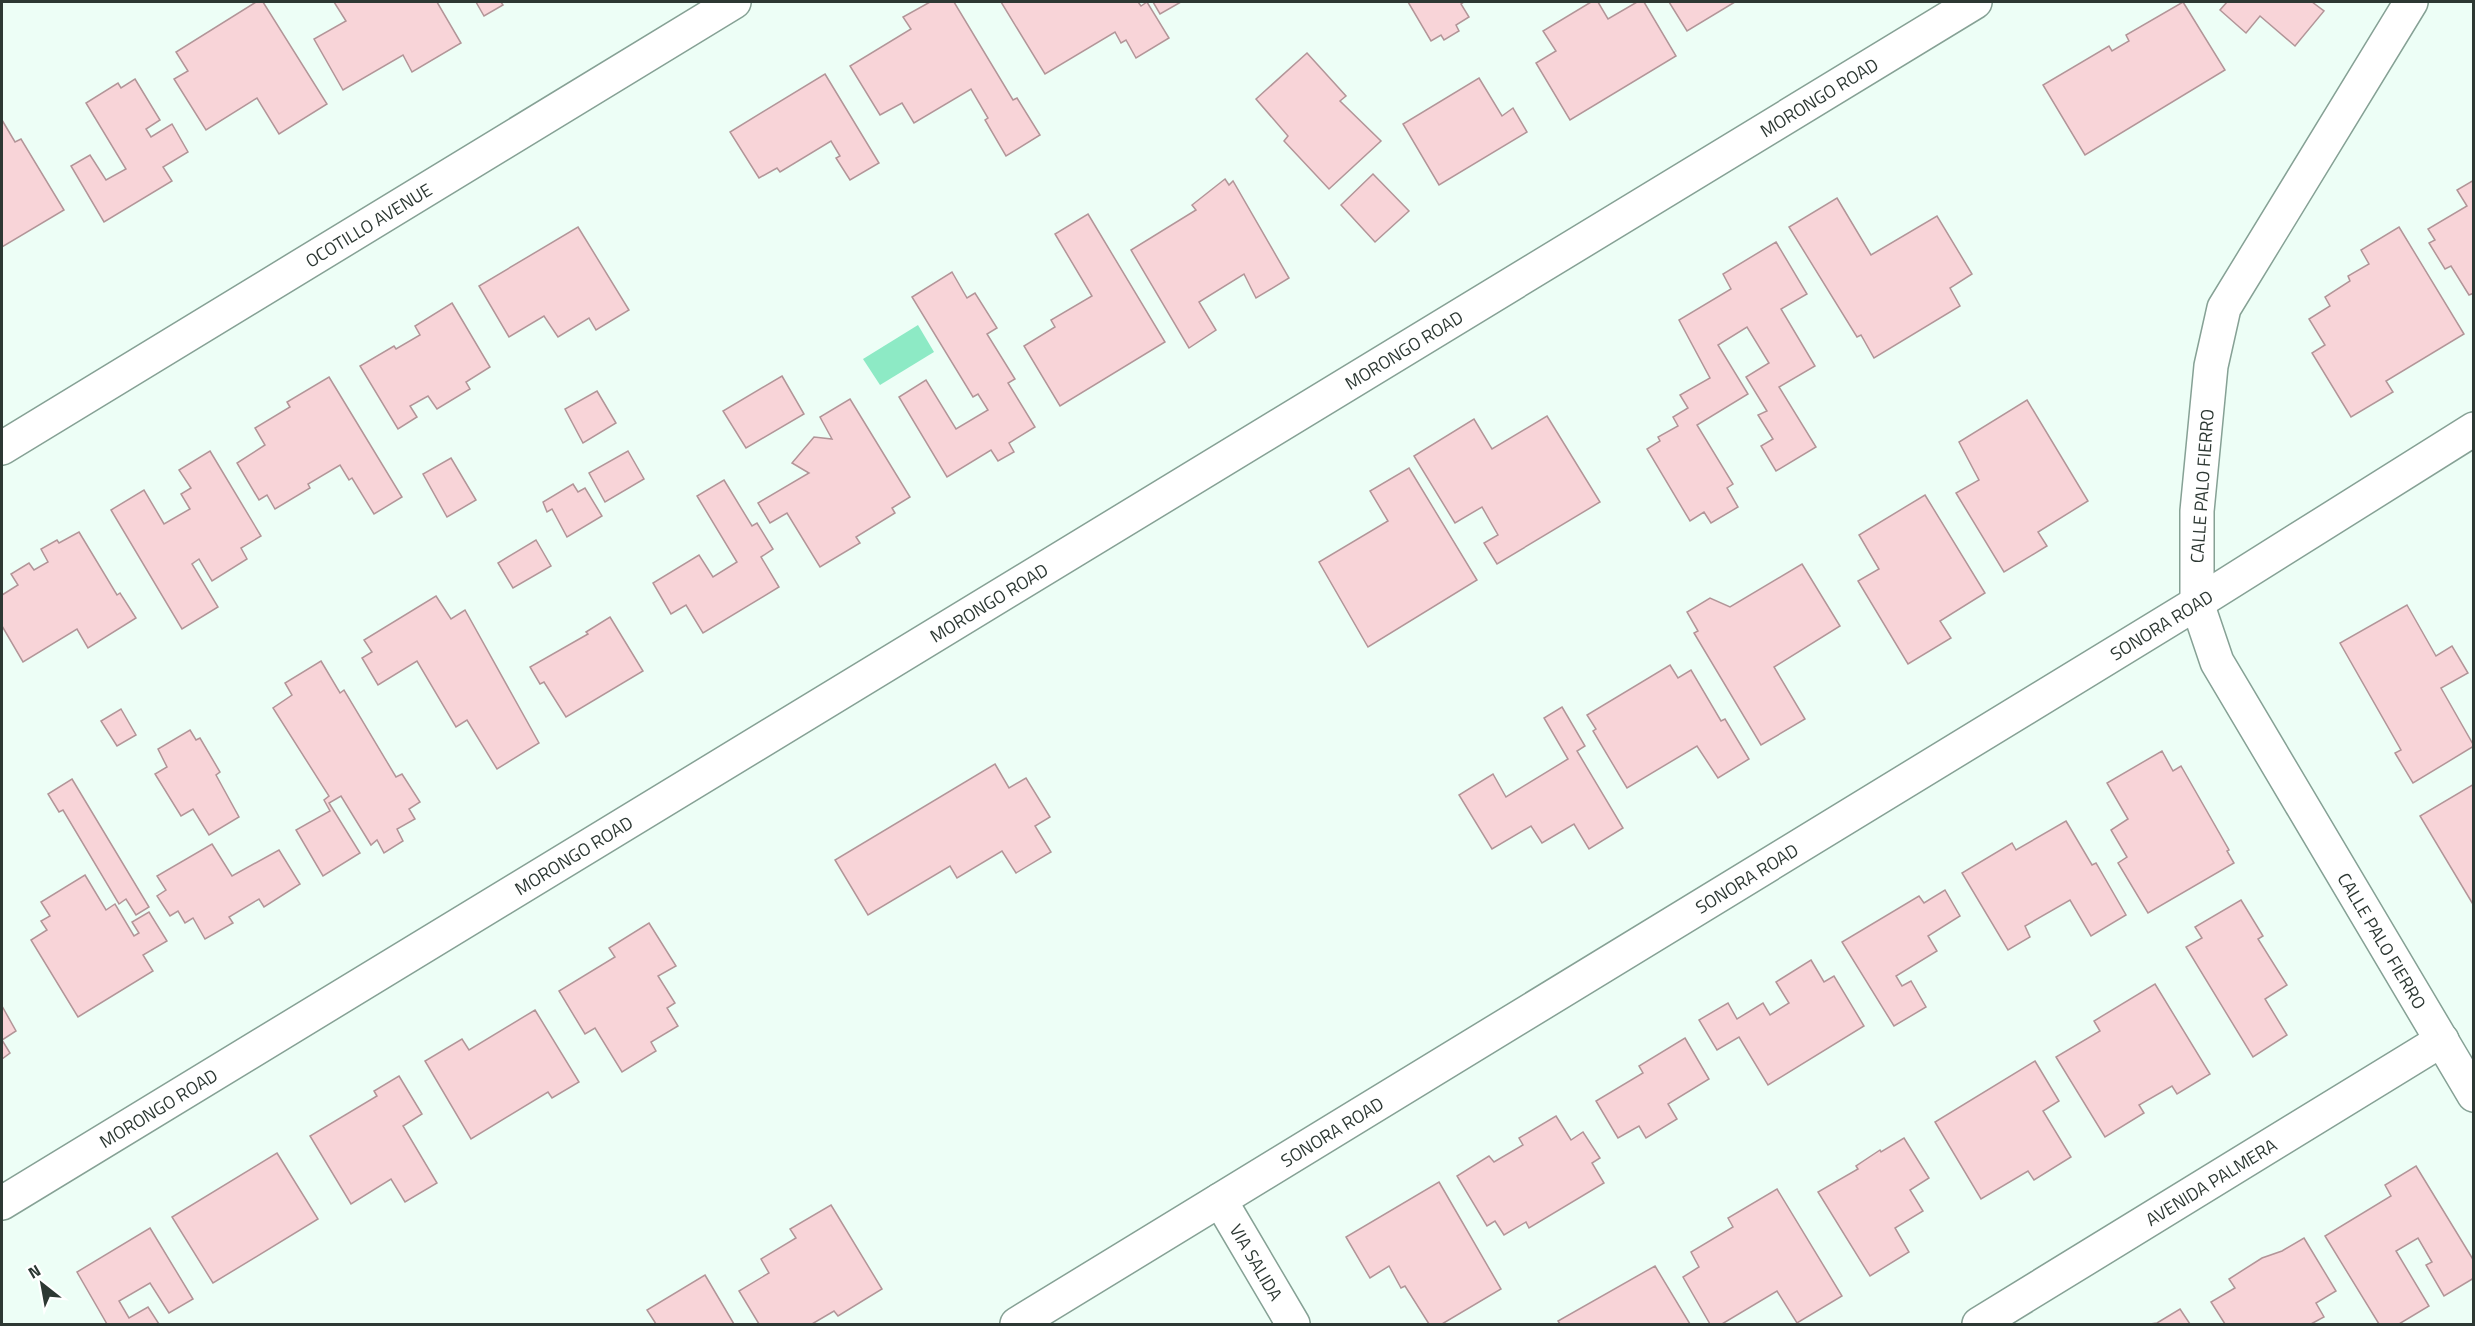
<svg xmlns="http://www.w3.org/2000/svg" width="2475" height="1326" viewBox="0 0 2475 1326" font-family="'Titillium Web',sans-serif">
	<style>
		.water { fill: #8deac5 }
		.building { fill: #f8d4d8; stroke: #b29598; stroke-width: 1.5 }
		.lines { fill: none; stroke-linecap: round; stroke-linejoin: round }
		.minor-casing { stroke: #86a195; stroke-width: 36 }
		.minor { stroke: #fff; stroke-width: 33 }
		.labels { text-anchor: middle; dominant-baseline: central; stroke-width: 6; stroke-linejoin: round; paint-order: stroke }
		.street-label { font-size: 18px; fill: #2d3833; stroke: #fff }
	</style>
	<rect width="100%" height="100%" fill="#edfef6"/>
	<path class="water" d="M918,325L934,352L880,385L863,359Z"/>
	<g class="building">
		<path d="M256,2H263L327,104L279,134L257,98L206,130L174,79L188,71L176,52Z"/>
		<path d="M334,2H437L461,43L412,72L403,55L343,90L314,39L346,21Z"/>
		<path d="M476,2H501L503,5L484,16Z"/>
		<path d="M930,2H954L1013,100L1017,98L1040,135L1006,156L985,120L988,118L971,89L914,123L902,103L880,115L850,66L911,29L903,17Z"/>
		<path d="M1001,2H1138L1141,6L1147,2L1169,38L1136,58L1126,40L1121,43L1115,32L1045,74Z"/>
		<path d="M1153,2H1181L1160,14Z"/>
		<path d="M1408,2H1464L1461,4L1469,17L1456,25L1459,31L1444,40L1441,35L1431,41Z"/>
		<path d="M1591,2H1598L1608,19L1637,2H1644L1676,56L1570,120L1536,63L1556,51L1543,31Z"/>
		<path d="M1669,2H1735L1687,31Z"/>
		<path d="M2183,2L2225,70L2085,155L2043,85L2109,46L2112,51L2129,41L2126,35Z"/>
		<path d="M2227,2H2312L2324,11L2295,46L2260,16L2246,33L2220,10Z"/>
		<path d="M1307,53L1346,96L1340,101L1381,141L1329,189L1284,141L1288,136L1256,99Z"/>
		<path d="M825,74L879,163L850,180L836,158L840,156L831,141L780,172L777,168L759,178L730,132Z"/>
		<path d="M1479,78L1502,116L1513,108L1527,132L1439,185L1403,124Z"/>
		<path d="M135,79L160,120L146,129L151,137L172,124L188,152L163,167L172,181L104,222L71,166L90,155L106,180L126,169L86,103L118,83L121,88Z"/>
		<path d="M2,120L15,142L21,139L64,210L2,247Z"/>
		<path d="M1373,174L1409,211L1375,242L1341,205Z"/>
		<path d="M1225,179L1229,185L1233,181L1289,278L1256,298L1244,274L1199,302L1216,330L1189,348L1131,250L1196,210L1192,205Z"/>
		<path d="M2474,180V293L2469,295L2451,266L2445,269L2429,243L2435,240L2428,229L2467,206L2457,190Z"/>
		<path d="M1837,198L1871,255L1937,216L1972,274L1950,288L1960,306L1874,358L1861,335L1857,337L1789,227Z"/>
		<path d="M1088,214L1165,342L1060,406L1024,346L1055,327L1051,320L1092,296L1055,234Z"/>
		<path d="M578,227L629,310L596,330L589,318L558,337L544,316L509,337L479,286Z"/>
		<path d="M2399,227L2464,334L2386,381L2393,392L2351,417L2312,353L2325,345L2309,319L2330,306L2325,297L2350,281L2348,276L2369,264L2361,250Z"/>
		<path d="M1776,242L1807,294L1781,309L1815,366L1779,387L1816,447L1776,471L1761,446L1773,439L1758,415L1767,411L1746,377L1769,363L1747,327L1718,345L1748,394L1697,425L1733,484L1727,488L1738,507L1711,523L1704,512L1690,521L1647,449L1660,441L1658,437L1678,426L1673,417L1688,408L1680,395L1710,378L1679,320L1731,289L1723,274Z"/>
		<path d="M952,272L967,298L975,293L997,328L987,334L1015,379L1008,383L1035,427L1009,443L1014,452L998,461L991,450L947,477L899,397L926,380L956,429L988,410L978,394L973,397L912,297Z"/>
		<path d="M452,303L490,367L466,382L470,389L437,409L428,396L410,406L417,417L398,429L360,366L394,346L396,349L420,335L415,326Z"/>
		<path d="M782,376L804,414L746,448L723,411Z"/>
		<path d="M329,377L402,497L374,514L352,478L349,480L340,465L308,484L310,488L275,509L267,495L259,500L237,463L265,445L255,428L290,407L287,402Z"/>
		<path d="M597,391L616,423L583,443L565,409Z"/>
		<path d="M850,399L910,497L892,508L895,513L856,537L860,543L820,567L787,513L770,523L758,503L809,473L792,463L814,437L832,439L820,417Z"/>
		<path d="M2027,400L2088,501L2038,532L2047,546L2004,572L1956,493L1979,480L1959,442Z"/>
		<path d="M1547,416L1600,502L1497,564L1484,543L1498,535L1482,507L1455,523L1414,456L1474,419L1492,449Z"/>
		<path d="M210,451L261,536L241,548L247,559L212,581L199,559L192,564L218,607L182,629L111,510L144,490L164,524L190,509L181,494L191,488L179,470Z"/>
		<path d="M628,451L644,479L605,502L589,473Z"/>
		<path d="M451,458L476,500L447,517L423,474Z"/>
		<path d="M1409,468L1477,580L1368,647L1319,562L1388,521L1370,491Z"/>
		<path d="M724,480L752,526L757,523L773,549L761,557L779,587L703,633L686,605L671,614L653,583L699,555L713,577L737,562L697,496Z"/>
		<path d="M573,484L578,492L585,488L602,516L567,537L552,509L547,512L543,502Z"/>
		<path d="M1925,495L1985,593L1940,621L1951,638L1908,664L1858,581L1879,569L1859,535Z"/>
		<path d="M79,532L117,595L120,593L136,618L88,648L77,629L23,662L2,626V595L18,585L11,574L29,563L34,570L48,562L41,549L57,540L59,543Z"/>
		<path d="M536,540L551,566L513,588L498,563Z"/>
		<path d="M1802,564L1840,626L1774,667L1805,719L1761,745L1694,633L1698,631L1687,612L1710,598L1730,607Z"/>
		<path d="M436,596L451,619L465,610L539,743L497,769L467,720L456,727L417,661L378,685L362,658L372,652L364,640Z"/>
		<path d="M2407,605L2436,656L2452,646L2468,673L2441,688L2474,746L2413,783L2395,753L2401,750L2340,643Z"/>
		<path d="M610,617L643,671L566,717L544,682L540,684L530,667L588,634L586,632Z"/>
		<path d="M321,661L340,693L344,690L396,777L402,774L420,802L409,809L415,819L397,829L403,841L384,853L377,840L371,845L341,796L329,803L360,853L323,876L296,830L330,811L324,800L329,796L273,708L292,695L285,683Z"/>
		<path d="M1670,665L1678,678L1691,670L1721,721L1725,719L1749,759L1718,778L1697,746L1627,788L1593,731L1596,729L1587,715Z"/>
		<path d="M1562,707L1585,746L1577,751L1623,828L1589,849L1574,824L1542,843L1531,826L1492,849L1459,795L1493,774L1506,797L1568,759L1544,718Z"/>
		<path d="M121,709L136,735L117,746L101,721Z"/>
		<path d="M190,730L196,740L200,738L220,772L216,775L239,817L209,835L193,809L181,816L155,774L167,767L158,749Z"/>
		<path d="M2162,751L2173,771L2181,766L2229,850L2227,851L2234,863L2148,913L2118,863L2127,857L2111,830L2128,819L2107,783Z"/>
		<path d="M995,764L1009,788L1026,778L1050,817L1035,826L1051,852L1016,873L1002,851L957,878L950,866L868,915L835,860Z"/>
		<path d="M72,779L149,907L136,915L126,899L119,904L63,810L59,812L48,794Z"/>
		<path d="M2474,784V906L2420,816Z"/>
		<path d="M2066,821L2092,865L2096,863L2126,915L2091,936L2070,900L2025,926L2030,937L2008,950L1962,873L2012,843L2016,850Z"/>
		<path d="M212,844L232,876L279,850L300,884L264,907L259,899L229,917L233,923L205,939L193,918L185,923L178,911L170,916L157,896L166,890L157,876Z"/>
		<path d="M85,875L106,910L115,904L134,936L139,933L132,922L149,912L167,941L143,955L153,971L78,1017L31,940L47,930L41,921L50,916L41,902Z"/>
		<path d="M1945,890L1960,916L1928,936L1937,951L1896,976L1902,986L1911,981L1926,1007L1894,1026L1842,942L1919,896L1924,903Z"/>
		<path d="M2241,900L2263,936L2258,939L2287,985L2265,999L2287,1035L2253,1057L2186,947L2202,938L2195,927Z"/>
		<path d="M649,923L676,966L658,976L675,1003L667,1008L678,1026L651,1042L656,1051L622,1072L595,1028L585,1034L559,991L615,957L609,948Z"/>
		<path d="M1811,960L1824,982L1834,976L1864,1026L1768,1085L1739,1037L1717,1050L1699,1020L1728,1003L1737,1019L1763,1003L1770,1015L1789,1003L1776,982Z"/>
		<path d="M2155,984L2210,1074L2177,1094L2172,1086L2139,1105L2144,1113L2105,1137L2056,1057L2100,1031L2094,1021Z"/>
		<path d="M2,1006L16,1031L2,1040L10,1053L2,1059Z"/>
		<path d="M535,1010L579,1082L552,1098L548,1092L471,1139L425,1061L462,1039L469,1050Z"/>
		<path d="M1685,1038L1709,1079L1668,1104L1677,1119L1646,1138L1639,1126L1618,1138L1596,1101L1643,1073L1639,1066Z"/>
		<path d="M2035,1061L2059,1101L2043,1111L2071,1157L2034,1180L2028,1171L1981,1199L1935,1122Z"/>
		<path d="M399,1076L422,1114L403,1126L437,1183L405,1202L391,1179L351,1204L310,1136L377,1096L374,1091Z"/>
		<path d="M1556,1116L1571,1140L1583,1132L1600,1158L1592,1163L1604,1183L1529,1228L1526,1222L1504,1235L1495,1221L1487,1226L1457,1176L1489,1156L1494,1162L1523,1145L1519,1138Z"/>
		<path d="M1904,1138L1929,1178L1910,1190L1923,1211L1895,1228L1909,1252L1870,1276L1818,1192L1858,1169L1856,1166L1880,1150L1881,1152Z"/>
		<path d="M277,1153L318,1219L213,1283L172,1217Z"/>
		<path d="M2416,1166L2474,1261V1278L2444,1296L2426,1265L2432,1262L2418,1238L2396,1251L2429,1306L2399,1324H2379L2325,1236L2391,1196L2385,1185Z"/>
		<path d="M1439,1182L1501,1289L1442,1324H1429L1405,1286L1401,1288L1389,1266L1370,1278L1346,1237Z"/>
		<path d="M1777,1189L1842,1296L1797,1323L1777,1291L1722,1324H1710L1683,1277L1699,1267L1691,1252L1733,1227L1728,1218Z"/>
		<path d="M831,1205L882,1289L838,1316L834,1311L812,1324H759L739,1291L769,1273L761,1259L796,1238L790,1229Z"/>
		<path d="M150,1228L193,1299L169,1313L150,1283L119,1301L129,1318L148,1307L159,1324H107L77,1272Z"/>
		<path d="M2304,1238L2336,1291L2316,1303L2324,1317L2311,1324H2225L2211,1302L2235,1288L2229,1279L2262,1258L2282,1251Z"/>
		<path d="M1655,1266L1690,1324H1560L1558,1321Z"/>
		<path d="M705,1275L734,1324H656L647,1310Z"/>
		<path d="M2180,1309L2190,1324H2150L2157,1323Z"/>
	</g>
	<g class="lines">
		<defs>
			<g id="minor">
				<path id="s1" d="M2411,2L2224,308L2211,366L2197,511V603L2217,662L2474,1095"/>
				<path id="s2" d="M2,448L734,2"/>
				<path id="s3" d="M1220,1200L1293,1324"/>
				<path id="s4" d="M2,1203L1975,2"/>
				<path id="s5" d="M1017,1324L2197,603L2474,429"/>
				<path id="s6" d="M1979,1324L2442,1040"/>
			</g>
		</defs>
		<use href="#minor" class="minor-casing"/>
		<use href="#minor" class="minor"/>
	</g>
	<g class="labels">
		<g class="street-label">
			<text stroke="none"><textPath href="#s4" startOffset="2127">MORONGO ROAD</textPath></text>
			<text stroke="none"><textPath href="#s2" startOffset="429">OCOTILLO AVENUE</textPath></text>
			<text stroke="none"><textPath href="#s4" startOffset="1641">MORONGO ROAD</textPath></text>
			<text transform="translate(2202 486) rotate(-86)">CALLE PALO FIERRO</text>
			<text stroke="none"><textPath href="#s4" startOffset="1155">MORONGO ROAD</textPath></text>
			<text stroke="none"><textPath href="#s5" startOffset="1341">SONORA ROAD</textPath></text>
			<text stroke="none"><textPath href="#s4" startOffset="669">MORONGO ROAD</textPath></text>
			<text stroke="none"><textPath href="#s5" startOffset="855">SONORA ROAD</textPath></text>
			<text stroke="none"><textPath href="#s1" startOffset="1042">CALLE PALO FIERRO</textPath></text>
			<text stroke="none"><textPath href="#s4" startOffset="183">MORONGO ROAD</textPath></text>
			<text stroke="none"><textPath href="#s5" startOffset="369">SONORA ROAD</textPath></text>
			<text stroke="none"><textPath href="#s6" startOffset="272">AVENIDA PALMERA</textPath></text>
			<text stroke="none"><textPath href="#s3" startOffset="72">VIA SALIDA</textPath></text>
		</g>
	</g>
	<rect width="2475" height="1326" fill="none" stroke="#2d3833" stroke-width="6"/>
	<g transform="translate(42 1284) rotate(329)" stroke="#ffffff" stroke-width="4.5" paint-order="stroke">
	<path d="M0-4.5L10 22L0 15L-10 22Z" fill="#2d3833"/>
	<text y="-9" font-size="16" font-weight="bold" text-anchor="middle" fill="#2d3833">N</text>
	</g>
</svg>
